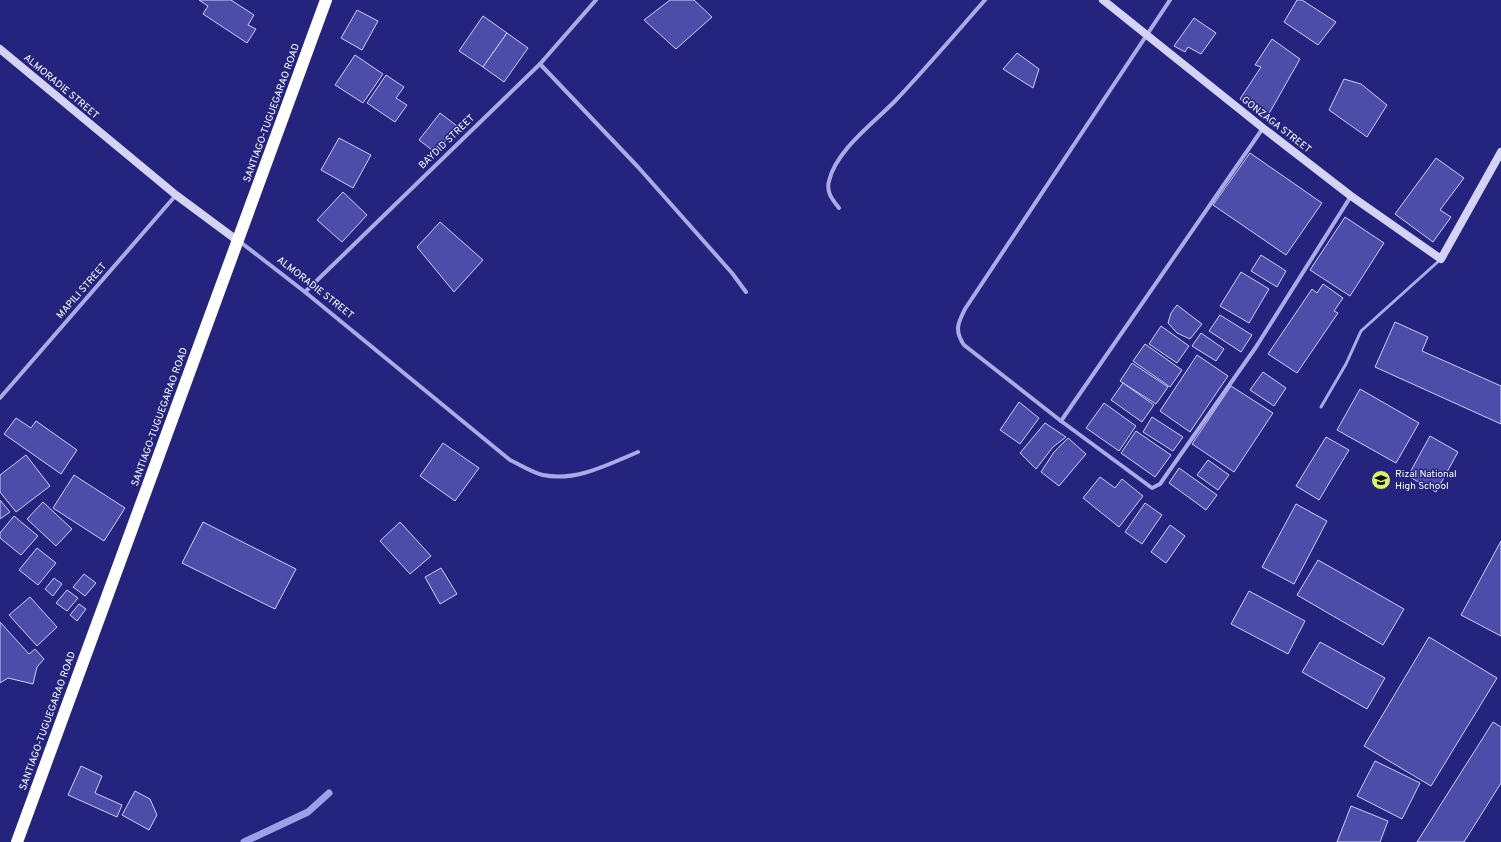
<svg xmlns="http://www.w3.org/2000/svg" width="1501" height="842" viewBox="0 0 1501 842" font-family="Overpass,sans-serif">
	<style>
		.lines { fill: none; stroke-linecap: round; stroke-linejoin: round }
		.stream { stroke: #9ea0e7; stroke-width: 7 }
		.building { fill: #4c4da8; stroke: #cdcef5 }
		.lane { stroke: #aaaae6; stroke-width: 3 }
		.street { stroke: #aaaae6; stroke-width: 4 }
		.secondary { stroke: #d4d3f6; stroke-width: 8 }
		.highway { stroke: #fff; stroke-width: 12 }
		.labels { text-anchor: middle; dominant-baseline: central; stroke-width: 3; stroke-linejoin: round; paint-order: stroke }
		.street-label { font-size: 10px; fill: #fff; stroke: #24247f }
		.poi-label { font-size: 10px; fill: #fff; stroke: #24247f; text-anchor: start }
	</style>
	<rect width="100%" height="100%" fill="#24247f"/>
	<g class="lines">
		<path class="stream" d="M244,842L308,812L329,793"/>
	</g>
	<g class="building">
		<path d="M199,0H231L254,15L248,25L256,29L247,43L203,14L208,6Z"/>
		<path d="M670,0H694L712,17L676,49L644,20Z"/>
		<path d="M1297,0H1302L1336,22L1318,45L1284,22Z"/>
		<path d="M357,10L378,21L362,50L341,38Z"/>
		<path d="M483,16L507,33L483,67L459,51Z"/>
		<path d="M1194,18L1216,33L1201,54L1188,47L1185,52L1174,46Z"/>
		<path d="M507,33L528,48L504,82L483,67Z"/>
		<path d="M1272,39L1300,59L1266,119L1240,99L1261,67L1255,65Z"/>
		<path d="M1017,53L1039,69L1033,88L1003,69Z"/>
		<path d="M355,55L383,74L363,103L335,85Z"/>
		<path d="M386,75L404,87L396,98L407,105L395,122L367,103Z"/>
		<path d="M1344,79L1361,84L1387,105L1367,137L1329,110Z"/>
		<path d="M440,113L457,126L436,153L419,140Z"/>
		<path d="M339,138L371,155L353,188L321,170Z"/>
		<path d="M1250,153L1322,203L1286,255L1213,205Z"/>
		<path d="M1436,158L1464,178L1440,210L1451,217L1433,242L1395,214Z"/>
		<path d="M343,192L367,215L342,242L317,220Z"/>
		<path d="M1345,217L1384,243L1350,296L1310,270Z"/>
		<path d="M440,222L483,260L454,292L417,247Z"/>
		<path d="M1261,255L1286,271L1277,287L1251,271Z"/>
		<path d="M1241,272L1269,289L1249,323L1220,306Z"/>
		<path d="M1323,284L1343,298L1334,311L1338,313L1297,373L1268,354L1312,289L1317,293Z"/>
		<path d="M1177,305L1202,324L1190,339L1177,333L1168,323L1171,313Z"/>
		<path d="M1220,315L1252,335L1241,352L1209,331Z"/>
		<path d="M1395,322L1428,337L1422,351L1501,386V424L1375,367Z"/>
		<path d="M1161,326L1189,346L1177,363L1149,344Z"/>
		<path d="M1201,333L1224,349L1216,361L1192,346Z"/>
		<path d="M1145,344L1182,370L1170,387L1133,361Z"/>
		<path d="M1197,355L1228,376L1190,432L1160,411Z"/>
		<path d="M1132,363L1168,387L1156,404L1120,381Z"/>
		<path d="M1263,372L1286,388L1274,406L1250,390Z"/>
		<path d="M1123,383L1154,405L1142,422L1111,400Z"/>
		<path d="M1231,386L1273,413L1234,472L1192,444Z"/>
		<path d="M1360,389L1419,423L1396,463L1337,430Z"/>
		<path d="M1019,402L1039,418L1020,444L1000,430Z"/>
		<path d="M1104,403L1136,426L1119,451L1086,428Z"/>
		<path d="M1152,417L1183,437L1173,451L1143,432Z"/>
		<path d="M16,418L31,428L36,421L77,450L61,474L4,434Z"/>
		<path d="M1045,423L1066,437L1053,447L1036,469L1020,453Z"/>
		<path d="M1136,431L1171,455L1155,477L1121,453Z"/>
		<path d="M1430,436L1458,452L1436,492L1408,476Z"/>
		<path d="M1326,437L1349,450L1319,500L1296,486Z"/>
		<path d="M1068,438L1086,454L1059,486L1041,472L1054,452Z"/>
		<path d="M443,443L479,468L455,501L420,476Z"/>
		<path d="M26,455L50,486L16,512L0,492V475Z"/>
		<path d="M1208,460L1229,475L1218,490L1197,475Z"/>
		<path d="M1179,468L1217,495L1206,510L1169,483Z"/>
		<path d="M74,475L125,508L104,541L53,508Z"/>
		<path d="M1100,477L1115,488L1122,479L1143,496L1119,527L1083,498Z"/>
		<path d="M0,500L10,512L0,519Z"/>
		<path d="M43,502L72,529L56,546L27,519Z"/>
		<path d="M1145,503L1162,515L1142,544L1125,532Z"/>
		<path d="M1296,504L1327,521L1294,584L1262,567Z"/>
		<path d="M14,516L38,536L21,555L0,538V533Z"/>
		<path d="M203,522L296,569L275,609L182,563Z"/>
		<path d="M400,522L431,556L410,574L380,541Z"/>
		<path d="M1170,525L1185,536L1166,563L1151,552Z"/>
		<path d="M1501,541V636L1461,615Z"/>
		<path d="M37,548L56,563L38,585L19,570Z"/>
		<path d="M1318,560L1404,609L1383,645L1297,595Z"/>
		<path d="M441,568L457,594L440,604L425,577Z"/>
		<path d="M84,574L96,583L85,596L73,587Z"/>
		<path d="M54,578L62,584L53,596L45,589Z"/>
		<path d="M67,590L78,598L67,611L56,603Z"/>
		<path d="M1249,591L1305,621L1288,654L1231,624Z"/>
		<path d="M30,597L57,627L37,646L9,615Z"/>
		<path d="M79,604L86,609L77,621L70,615Z"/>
		<path d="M0,622L29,654L35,649L44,659L37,667L33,684L8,678L0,683Z"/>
		<path d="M1429,637L1497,678L1431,786L1364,746Z"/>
		<path d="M1320,642L1385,678L1367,709L1302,672Z"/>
		<path d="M1493,722L1501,727V783L1464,842H1417Z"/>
		<path d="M1375,761L1420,783L1402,819L1357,796Z"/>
		<path d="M81,766L102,776L95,793L122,805L117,817L68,795Z"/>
		<path d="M135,791L150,799L157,815L149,830L122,815Z"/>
		<path d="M1351,806L1388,821L1380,842H1337Z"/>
	</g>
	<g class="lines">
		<path class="lane" d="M1321,407L1346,364L1361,331L1441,259"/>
		<g class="street">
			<path d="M1170,0L965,309C958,323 954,330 964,345L1061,421L1152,488L1160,484L1256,347L1351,196"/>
			<path d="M540,64L638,167L732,273L746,292"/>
			<path d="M839,208C832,199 826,192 829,181C836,150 875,122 896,100C927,67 956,33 985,0"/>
			<path d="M239,241L305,292L510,460C521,465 531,472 543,475C576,482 609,464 638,452"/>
			<path d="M305,292L540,64L596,0"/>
			<path d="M0,398L176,195"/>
			<path d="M1061,421L1263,128"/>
		</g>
		<g class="secondary">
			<path d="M1103,0L1263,128L1351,196L1441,259L1501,152"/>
			<path d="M0,49L176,195L238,241"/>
		</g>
		<path class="highway" d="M17,842L326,0"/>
	</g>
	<defs>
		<symbol id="school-disc" viewBox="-11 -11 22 22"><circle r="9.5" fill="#ddf16d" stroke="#24247f"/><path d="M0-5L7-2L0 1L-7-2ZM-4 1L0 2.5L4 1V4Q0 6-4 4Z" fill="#111"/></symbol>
	</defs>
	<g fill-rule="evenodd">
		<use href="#school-disc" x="1370" y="469" width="22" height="22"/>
	</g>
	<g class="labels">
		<g class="street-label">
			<text transform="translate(61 87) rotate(40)">ALMORADIE STREET</text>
			<text transform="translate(272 113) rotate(-70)">SANTIAGO-TUGUEGARAO ROAD</text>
			<text transform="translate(1276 125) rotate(38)">GONZAGA STREET</text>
			<text transform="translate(447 142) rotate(-44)">BAYDID STREET</text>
			<text transform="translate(315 288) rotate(38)">ALMORADIE STREET</text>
			<text transform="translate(82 291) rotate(-49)">MAPILI STREET</text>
			<text transform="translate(160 417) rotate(-70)">SANTIAGO-TUGUEGARAO ROAD</text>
			<text transform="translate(48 721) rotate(-70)">SANTIAGO-TUGUEGARAO ROAD</text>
		</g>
		<g class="poi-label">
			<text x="1395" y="474">Rizal National<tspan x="1395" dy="12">High School</tspan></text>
		</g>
	</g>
</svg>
